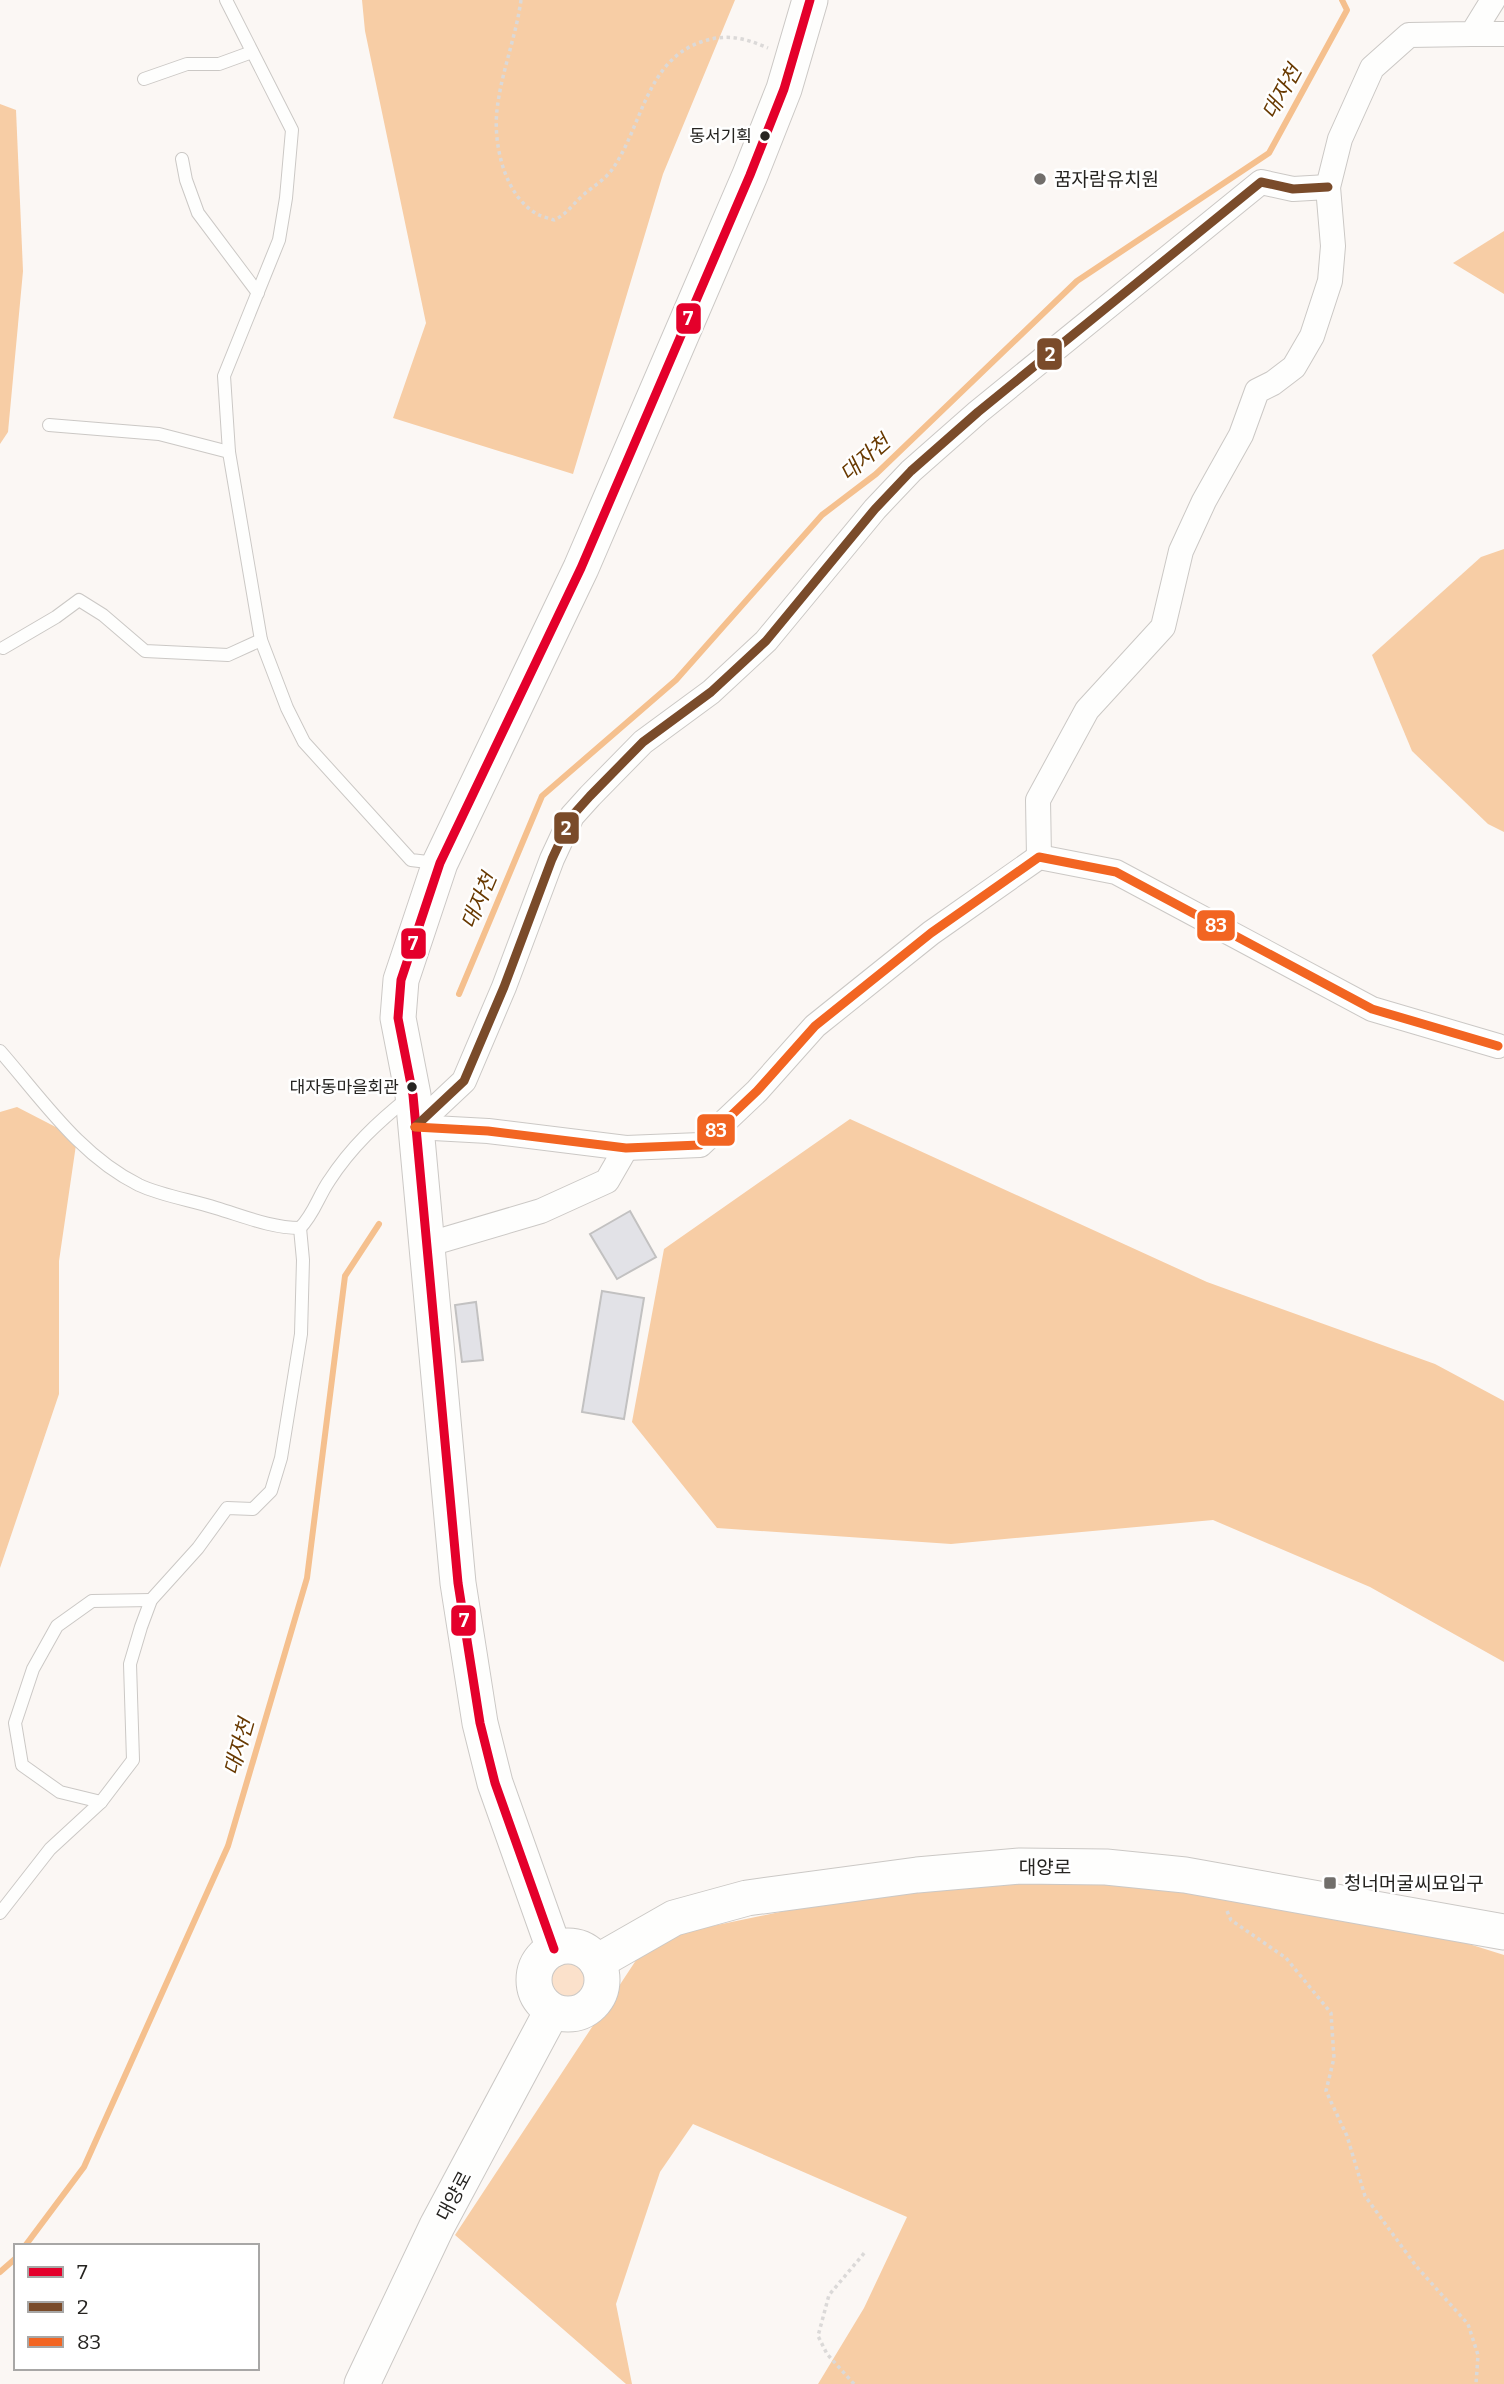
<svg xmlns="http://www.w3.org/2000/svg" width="1504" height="2384" viewBox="0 0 1504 2384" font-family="Bitter,'Noto Sans KR',serif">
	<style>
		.green { fill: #fbe1cb }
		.forest { fill: #f7cda5 }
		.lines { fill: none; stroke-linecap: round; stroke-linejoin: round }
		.stream { stroke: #f5c08e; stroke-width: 6 }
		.building { fill: #e2e2e7; stroke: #c2c1c1; stroke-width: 2 }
		.lane-casing { stroke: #cbc8c5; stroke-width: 14 }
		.street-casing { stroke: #cbc8c5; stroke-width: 26 }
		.secondary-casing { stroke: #cbc8c5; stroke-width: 37 }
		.path { stroke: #dbd9d8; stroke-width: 3.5; stroke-dasharray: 3.5 3.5; stroke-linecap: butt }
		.lane { stroke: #fefefd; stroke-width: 12 }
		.street { stroke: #fefefd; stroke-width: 24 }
		.secondary { stroke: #fefefd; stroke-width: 35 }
		.bus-1-casing { stroke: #fff; stroke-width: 14 }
		.bus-2-casing { stroke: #fff; stroke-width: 14 }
		.bus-3-casing { stroke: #fff; stroke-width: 14 }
		.bus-1 { stroke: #e4002b; stroke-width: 9 }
		.bus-2 { stroke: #7a4b2a; stroke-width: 9 }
		.bus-3 { stroke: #f26522; stroke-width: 9 }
		.bus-dot { fill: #262421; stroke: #fff; stroke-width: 2.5 }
		.poi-dot { fill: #716e6b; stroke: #fff; stroke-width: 2.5 }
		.labels { text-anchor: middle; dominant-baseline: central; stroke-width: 5; stroke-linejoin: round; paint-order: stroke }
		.bus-label { font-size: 17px; fill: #262421; stroke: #fff; text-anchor: end }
		.poi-label { font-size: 19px; fill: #262421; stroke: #fff; text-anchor: start }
		.street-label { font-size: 19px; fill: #262421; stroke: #fff }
		.water-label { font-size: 21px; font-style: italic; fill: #683900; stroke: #fff }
		.line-badge { stroke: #fff; stroke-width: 2.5 }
		.badge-label { font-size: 19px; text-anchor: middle; font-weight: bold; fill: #fff }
	</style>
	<rect width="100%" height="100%" fill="#fbf7f4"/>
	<circle class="green" cx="568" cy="1980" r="20"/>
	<g class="forest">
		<path d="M362,0H735L663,174L573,474L393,418L426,323L365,31Z"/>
		<path d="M0,104L16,110L23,271L8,432L0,444Z"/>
		<path d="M1504,231V294L1453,263Z"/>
		<path d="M1504,549V832L1488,824L1412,751L1372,655L1481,557Z"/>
		<path d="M17,1107L77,1138L59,1261V1394L0,1568V1112Z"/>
		<path d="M850,1119L1207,1282L1435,1364L1504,1401V1662L1370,1587L1213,1520L951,1544L717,1528L632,1422L664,1249Z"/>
		<path d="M1022,1856L1434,1933L1504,1955V2384H818L864,2308L907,2217L693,2124L660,2172L616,2304L632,2384H626L455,2235L650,1939L847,1898Z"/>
	</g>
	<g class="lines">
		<g class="stream">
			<path d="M459,994L542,796L676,680L822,515L876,474L1077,281L1269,153L1347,10L1342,0"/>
			<path d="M25,2246L84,2167L228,1846L307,1578L345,1276L379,1224"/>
			<path d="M0,2272L16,2258"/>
		</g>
	</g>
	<g class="building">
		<path d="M630,1211L656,1257L617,1279L590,1234Z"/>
		<path d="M602,1291L644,1298L624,1419L582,1412Z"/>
		<path d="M476,1302L483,1360L462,1362L455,1305Z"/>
	</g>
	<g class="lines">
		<defs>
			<g id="lane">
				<path d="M226,0L292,130L286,198L279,240L224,376L229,452L261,640L287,708L304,742L411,860L436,863"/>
				<path d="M144,79L187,64H219L252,52"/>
				<path d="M182,159L186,180L198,213L258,293"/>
				<path d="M49,425L159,434L229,452"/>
				<path d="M3,648L56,617L79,600L103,615L145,651L228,655L261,640"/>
				<path d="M0,1051C42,1099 80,1156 139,1185C163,1196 191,1200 216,1208C243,1216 271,1228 300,1228C314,1214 318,1197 329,1181C351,1147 378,1122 409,1097"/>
				<path d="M101,1802L60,1792L22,1765L15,1723L33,1669L57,1626L92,1601L151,1600"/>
				<path d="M0,1913L50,1849L101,1802L133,1760L130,1664L141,1627L151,1600L198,1548L227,1508L253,1509L271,1491L281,1458L301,1334L303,1260L300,1228"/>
			</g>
			<g id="street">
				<path d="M1472,34H1504"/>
				<path d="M1039,857L1038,800L1087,710L1163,627L1181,551L1204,501L1241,435L1257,391L1273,383L1294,367L1312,336L1330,281L1333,246L1328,187L1340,139L1372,68L1409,35L1472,34L1493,0"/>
				<path d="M415,1127L464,1081L504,987L552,859L572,816L590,796L643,742L711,692L766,641L875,509L911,471L978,412L1261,182L1293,189L1328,187"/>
				<path d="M415,1127L488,1131L626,1148L700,1145L757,1091L815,1026L931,933L1039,857L1116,872L1372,1009L1498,1046"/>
				<path d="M426,1245L541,1211L607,1181L626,1148"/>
			</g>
			<g id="secondary">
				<circle cx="568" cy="1980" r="34"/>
				<path d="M554,1949L495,1783L480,1723L458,1583L413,1095L398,1018L401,980L440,863L581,568L750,175L784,89L810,0"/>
				<path d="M597,1962L674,1918L747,1898L917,1875L1020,1866L1106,1867L1185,1875L1504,1932"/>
				<path d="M362,2384L437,2226L552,2011"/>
			</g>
		</defs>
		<use href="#lane" class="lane-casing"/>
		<use href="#street" class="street-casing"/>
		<use href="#secondary" class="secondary-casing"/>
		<g class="path">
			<path d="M521,0C516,37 501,73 497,110C493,145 505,198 539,215C543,217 549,218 554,220C567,214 572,205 582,196C592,187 603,181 611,171C642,129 645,61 701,42C726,33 745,38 768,48"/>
			<path d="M1227,1911L1231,1920L1286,1958L1331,2013L1334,2058L1326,2091L1347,2136L1365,2196L1416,2266L1468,2324L1478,2355L1476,2384"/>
			<path d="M854,2384L827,2354L818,2336L829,2295L866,2251"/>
		</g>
		<use href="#lane" class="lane"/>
		<use href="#street" class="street"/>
		<use href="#secondary" class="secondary"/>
		<defs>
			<path id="bus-1" d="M554,1949L495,1783L480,1723L458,1583L413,1095L398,1018L401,980L440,863L581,568L750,175L784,89L810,0"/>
			<path id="bus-2" d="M415,1127L464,1081L504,987L552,859L572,816L590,796L643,742L711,692L766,641L875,509L911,471L978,412L1261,182L1293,189L1328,187"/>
			<path id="bus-3" d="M415,1127L488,1131L626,1148L700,1145L757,1091L815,1026L931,933L1039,857L1116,872L1372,1009L1498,1046"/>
		</defs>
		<use href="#bus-1" class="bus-1-casing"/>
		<use href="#bus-2" class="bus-2-casing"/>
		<use href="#bus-3" class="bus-3-casing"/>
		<use href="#bus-1" class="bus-1"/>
		<use href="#bus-2" class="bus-2"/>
		<use href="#bus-3" class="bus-3"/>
	</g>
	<g class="bus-dot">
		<circle cx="765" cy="136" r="6"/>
		<circle cx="412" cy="1087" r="6"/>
	</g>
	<g class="poi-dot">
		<circle cx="1040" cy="179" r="7"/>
		<rect x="1323" y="1876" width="14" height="14" rx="3.5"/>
	</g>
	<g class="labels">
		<g class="bus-label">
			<text x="752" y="136">동서기획</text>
			<text x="399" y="1087">대자동마을회관</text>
		</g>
		<g class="poi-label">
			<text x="1054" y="179">꿈자람유치원</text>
			<text x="1344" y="1883">청너머굴씨묘입구</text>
		</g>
		<g class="street-label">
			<text x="1045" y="1867">대양로</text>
			<text transform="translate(454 2196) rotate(-62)">대양로</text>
		</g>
		<g class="water-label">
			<text transform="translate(1282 92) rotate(-61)">대자천</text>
			<text transform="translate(865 458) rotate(-41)">대자천</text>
			<text transform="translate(479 901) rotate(-67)">대자천</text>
			<text transform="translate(239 1747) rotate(-74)">대자천</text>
		</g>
	</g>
	<g class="line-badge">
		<rect x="675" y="302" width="27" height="33" rx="7" fill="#e4002b"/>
		<rect x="1036" y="337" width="27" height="34" rx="7" fill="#7a4b2a"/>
		<rect x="553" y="811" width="27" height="34" rx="7" fill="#7a4b2a"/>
		<rect x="1196" y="909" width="40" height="33" rx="7" fill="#f26522"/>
		<rect x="400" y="927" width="27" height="33" rx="7" fill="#e4002b"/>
		<rect x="696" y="1113" width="40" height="34" rx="7" fill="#f26522"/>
		<rect x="450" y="1604" width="27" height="33" rx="7" fill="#e4002b"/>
	</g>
	<g class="badge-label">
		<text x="688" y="325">7</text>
		<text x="1050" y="361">2</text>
		<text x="566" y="835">2</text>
		<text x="1216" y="932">83</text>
		<text x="413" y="950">7</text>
		<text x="716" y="1137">83</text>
		<text x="464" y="1627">7</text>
	</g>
	<rect x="14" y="2244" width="245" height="126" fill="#ffffff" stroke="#a8a7a6" stroke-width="2"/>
	<rect x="28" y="2267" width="35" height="10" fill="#e4002b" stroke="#a8a7a6" stroke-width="2"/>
	<text x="77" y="2279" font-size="21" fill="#262421">7</text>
	<rect x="28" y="2302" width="35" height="10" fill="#7a4b2a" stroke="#a8a7a6" stroke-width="2"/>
	<text x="77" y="2314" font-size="21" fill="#262421">2</text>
	<rect x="28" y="2337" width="35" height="10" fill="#f26522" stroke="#a8a7a6" stroke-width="2"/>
	<text x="77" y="2349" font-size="21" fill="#262421">83</text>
</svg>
